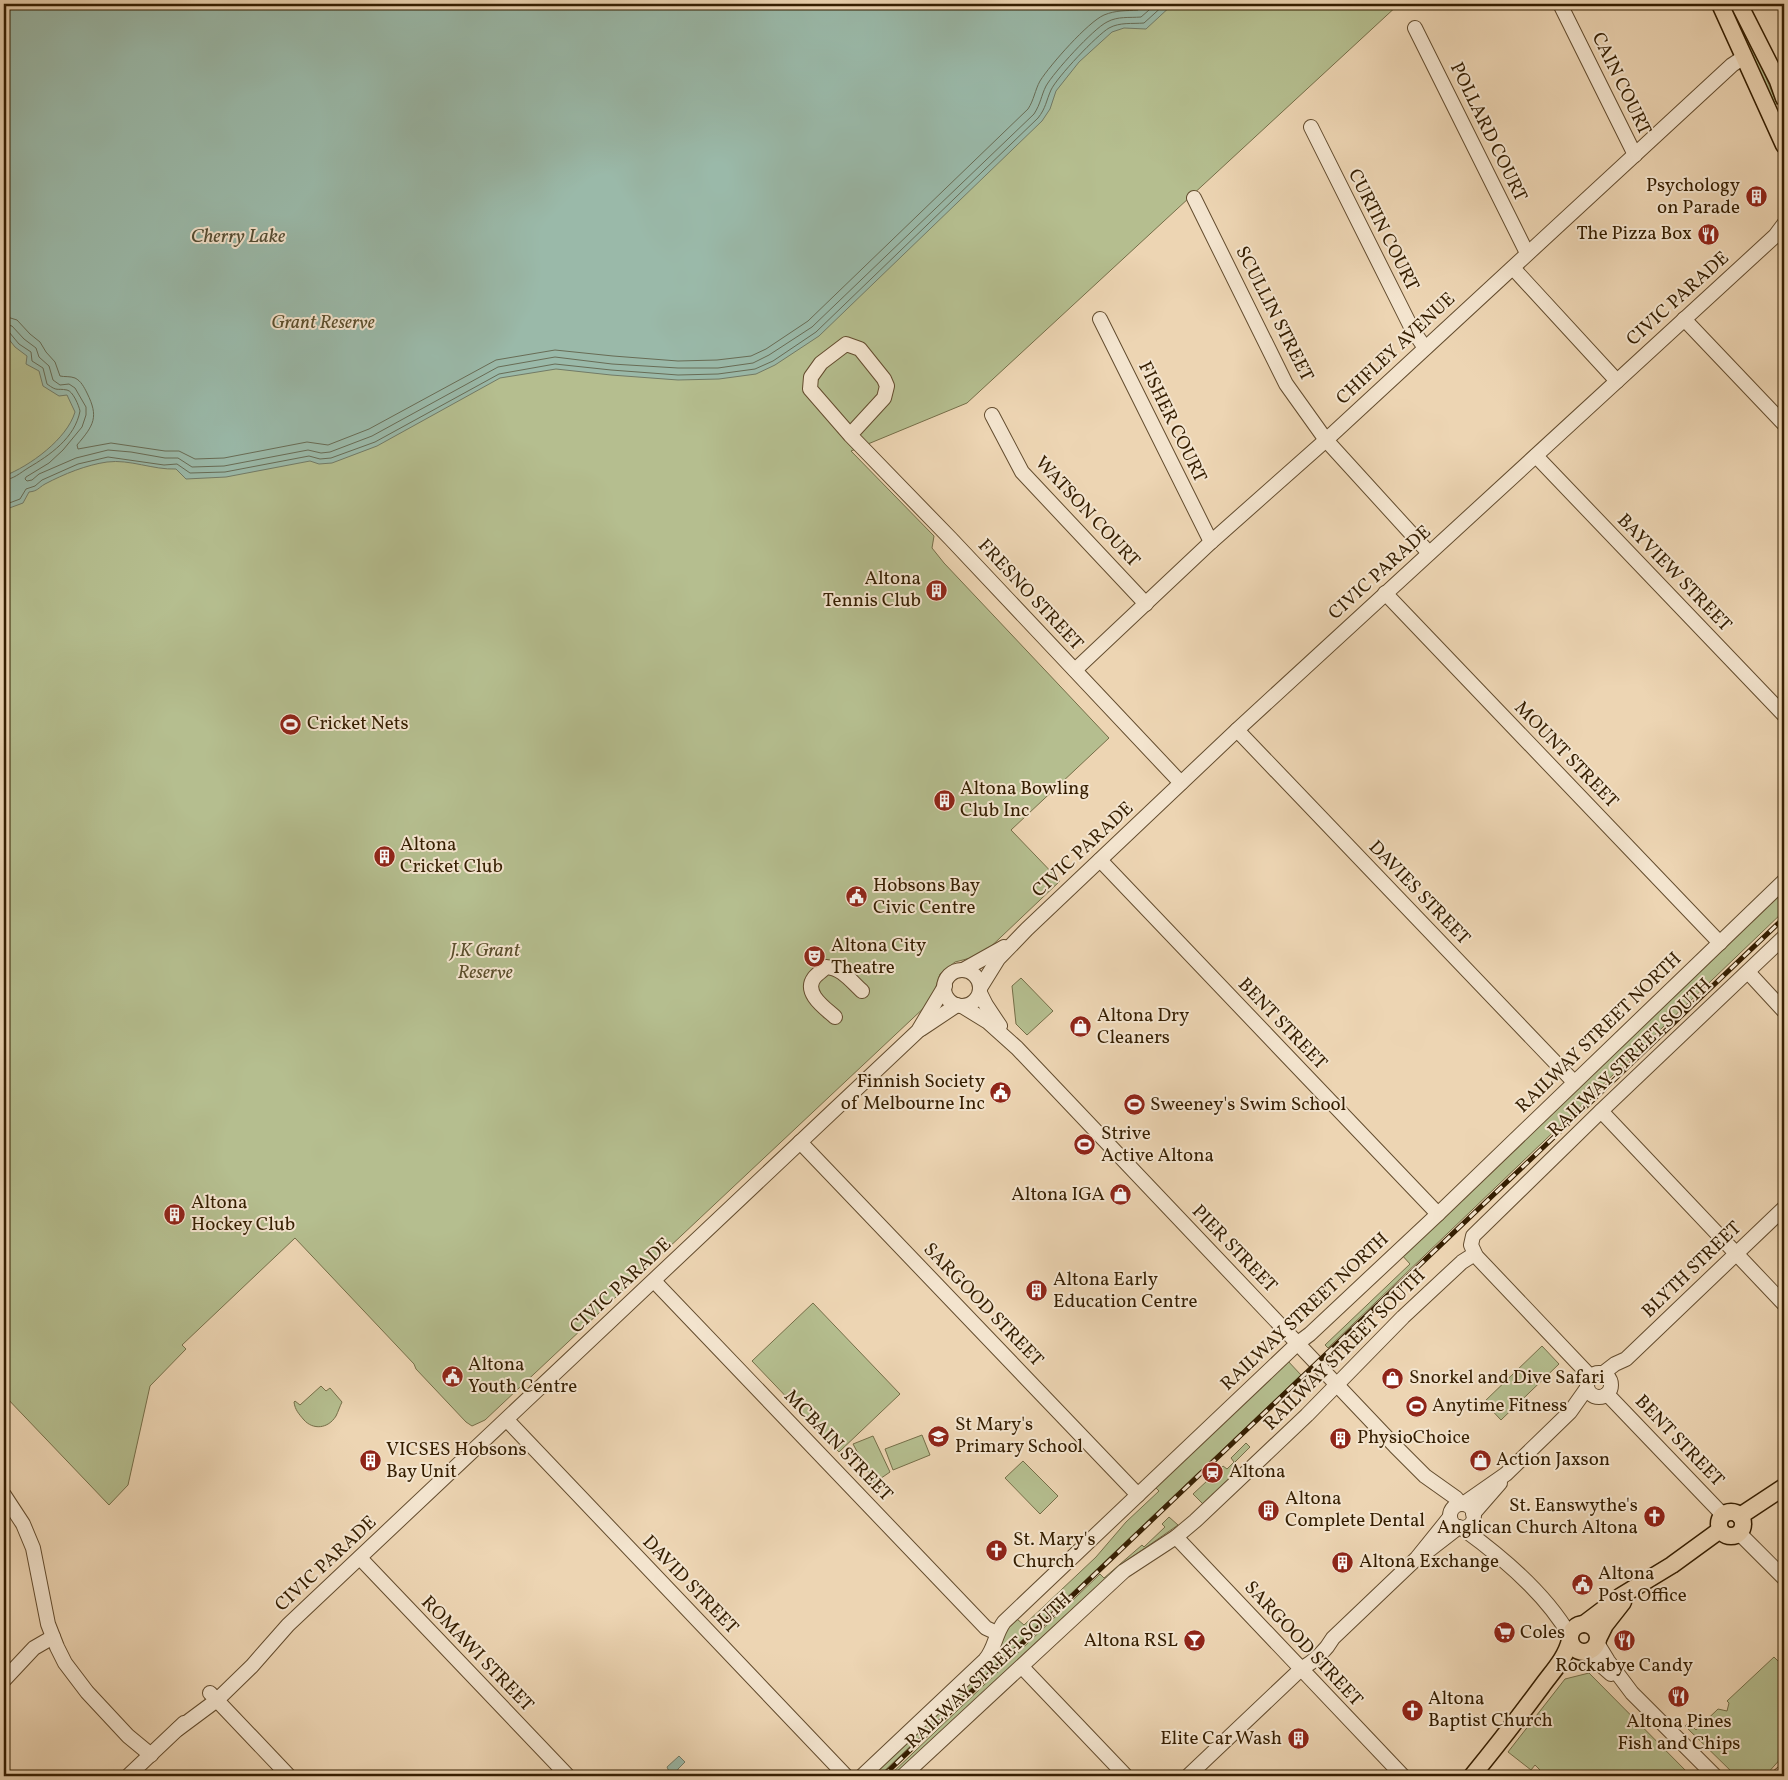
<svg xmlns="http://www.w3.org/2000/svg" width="1788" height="1780" viewBox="0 0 1788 1780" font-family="Vollkorn,serif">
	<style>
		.green { fill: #b5be8f; stroke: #756e48 }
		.water { fill: #9ab9a9; stroke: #727b66 }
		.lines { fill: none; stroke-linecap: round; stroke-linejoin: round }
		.shore { stroke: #686c55; stroke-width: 1 }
		.minor-casing { stroke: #634c2e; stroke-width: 16 }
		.major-casing { stroke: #351e01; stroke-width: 19 }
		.minor { stroke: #f3e4ce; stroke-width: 14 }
		.major { stroke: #edd5b3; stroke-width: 16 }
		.rail-casing { stroke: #351e01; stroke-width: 5 }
		.rail { stroke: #f3e4ce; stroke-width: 3; stroke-dasharray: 9; stroke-linecap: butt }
		.labels { text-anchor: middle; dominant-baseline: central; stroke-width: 4; stroke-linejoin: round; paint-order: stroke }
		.street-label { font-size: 19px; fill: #351e01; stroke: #f3e4ce }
		.poi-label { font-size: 19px; fill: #351e01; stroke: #f3e4ce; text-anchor: start }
		.park-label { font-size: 19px; font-style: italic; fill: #5b4e2c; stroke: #f3e4ce }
		.water-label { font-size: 20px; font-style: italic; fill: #534c33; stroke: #f3e4ce }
	</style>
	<rect width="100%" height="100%" fill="#edd5b3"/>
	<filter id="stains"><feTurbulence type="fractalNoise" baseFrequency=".004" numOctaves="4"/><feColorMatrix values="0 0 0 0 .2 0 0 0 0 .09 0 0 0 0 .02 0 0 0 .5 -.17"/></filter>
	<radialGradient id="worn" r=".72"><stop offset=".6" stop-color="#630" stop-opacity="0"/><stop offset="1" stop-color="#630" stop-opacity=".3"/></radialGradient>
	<g class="green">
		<path d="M4,4H1399L967,403L851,451L934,536L932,548L944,563L1109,738L1011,830L1060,881L982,955L955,962L940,974L933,996L928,1004L485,1420L472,1426L466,1422L416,1369L414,1364L295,1238L182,1345L186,1349L150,1386L128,1485L109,1505L4,1395Z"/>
		<path d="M1725,4H1730L1760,63L1777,104L1774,105Z"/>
		<path d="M1784,888V911L1328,1348L1325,1345L1410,1264L1401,1254L1515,1150L1572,1091Z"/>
		<path d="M1021,978L1053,1011L1027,1035L1016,1024L1012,986Z"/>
		<path d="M813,1303L900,1394L839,1452L752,1361Z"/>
		<path d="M1542,1346L1559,1364L1501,1420L1484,1402Z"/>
		<path d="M1287,1360L1301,1375L879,1776H869L998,1652L1007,1629L1017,1619L1024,1625L1096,1557L1126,1522L1159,1491L1155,1487Z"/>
		<path d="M321,1386L326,1391L330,1388L342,1402C340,1406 338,1412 336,1416C328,1429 313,1430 304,1420C299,1414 295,1410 294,1402L295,1401L300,1405Z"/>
		<path d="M922,1435L930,1455L893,1470L885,1449Z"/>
		<path d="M873,1436L890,1472L874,1483L853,1444Z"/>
		<path d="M1246,1443L1250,1447L1235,1462L1238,1466L1230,1474L1231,1479L1204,1505L1193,1494L1223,1466L1227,1469L1234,1462L1231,1458Z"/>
		<path d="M1023,1461L1058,1496L1040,1514L1005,1478Z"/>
		<path d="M1169,1517L1178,1525L1125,1562L1027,1655L1001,1676L896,1776H889L1100,1574L1104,1578L1142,1545L1144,1547L1165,1527L1162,1524Z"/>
		<path d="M1774,1657L1784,1667V1755L1765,1776H1736L1685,1726L1689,1723L1696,1730L1718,1709L1727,1711L1729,1703L1727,1701Z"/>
		<path d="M1589,1673L1691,1776H1541L1538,1774L1541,1771L1535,1765L1531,1770L1508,1752L1565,1679Z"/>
	</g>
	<g class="water">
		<path d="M4,4H1173L1146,29L1124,28L1112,32L1079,62L1056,91L1050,109L1042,121L819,336L775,365L756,374L719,379L678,380L611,375L556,369L500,378L377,446L332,463L319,464L310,461L226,477L186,479L176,469C153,470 130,459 107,462C86,465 64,474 45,484C38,488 38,491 29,492L23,503L4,510V515V476C30,466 67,439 75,412L67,395L59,396L43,386L39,371L26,364L27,356L15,347L4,333Z"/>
		<path d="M679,1756L685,1762L678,1769L676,1775L671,1776L667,1767Z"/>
	</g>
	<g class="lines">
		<g class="shore">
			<path d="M4,316L17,320L30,334L40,342L46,352L55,362L60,376C64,377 70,376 75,378C81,381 84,387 87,393C99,417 94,425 77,445L78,449L111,443L165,451H179L195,459L224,458L307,442L328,445L369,429L496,360L555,350L613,356L678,361L717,360L751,356L766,349L808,321L1028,109C1034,100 1035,90 1040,81C1050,65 1088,22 1104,15C1116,10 1126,11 1138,10L1145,4"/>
			<path d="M4,324L12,326L24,339L36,348L39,357L49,366L53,380L60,385L69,384L75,388L86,407V415L82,427L63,450L49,463L26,477L25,479L27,481L32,480L39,474L76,458L108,450L131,452L165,458H178L192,467L224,466L308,450L321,453L330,452L372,436L498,367L555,357L612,364L678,368H718L753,363L769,355L812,327L1034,114C1041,103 1041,96 1046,86C1054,72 1093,29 1107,22C1118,16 1129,18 1141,17L1156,4"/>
			<path d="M4,330L9,332L19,344L31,352L32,361L43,368L47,384C58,392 56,388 67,390C73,391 79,406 80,411C75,438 50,455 28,468C20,473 14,479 4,480"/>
			<path d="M4,505L20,499L26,489L35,486L42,480L78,464L108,457L164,465L177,464L190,473L225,472L309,456L320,459L331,458L375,442L499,374L555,364L611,370L678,375L718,374L755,369L773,361L816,332L1038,118C1046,108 1046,101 1051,90C1057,77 1097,35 1109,28C1120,22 1132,24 1144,23L1165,4"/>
		</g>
		<defs>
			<g id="minor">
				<path d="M1560,4L1635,155"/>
				<path d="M1415,28L1527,253"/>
				<path d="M1311,127L1412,329L1425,348"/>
				<path d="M1194,198L1286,384L1326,440L1429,553"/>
				<path d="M1513,268L1617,381"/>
				<path d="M1100,319L1211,542"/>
				<path d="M1684,319L1784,424"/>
				<path d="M992,415L1022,472L1146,604"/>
				<path d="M850,435L884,398L887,386L884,379L860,349L846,344L821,363L811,377L810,389L850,435L951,539L1181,783"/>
				<path d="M1536,456L1784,715"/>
				<path d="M1385,593L1720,943"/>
				<path d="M1075,670L1211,542L1326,440L1732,65L1744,57"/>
				<path d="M1237,730L1574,1082"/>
				<path d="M1100,860L1438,1214"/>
				<path d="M963,970L1004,947"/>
				<circle cx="962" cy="988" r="18"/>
				<path d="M1748,972L1784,1011"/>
				<path d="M980,988L998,959L1027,929L1237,730L1775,236L1784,224"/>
				<path d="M980,993L986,1005L1000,1026"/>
				<path d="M962,1006L988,1022L1017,1048L1395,1446L1425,1476L1456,1498L1461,1504"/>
				<path d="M835,1017C825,1008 803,993 814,978C817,974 822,971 826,967C842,968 850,980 862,991"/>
				<path d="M921,1029L957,1005"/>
				<path d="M1601,1111L1784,1304"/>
				<path d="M800,1142L1138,1495"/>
				<path d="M654,1281L986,1628L997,1633"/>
				<circle cx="1599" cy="1385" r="12"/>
				<path d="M1602,1374L1615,1364L1626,1359L1784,1208"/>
				<path d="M1590,1376L1476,1256L1471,1245L1473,1236L1601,1111L1784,937"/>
				<path d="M1607,1394L1723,1515"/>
				<path d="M507,1420L846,1776"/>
				<path d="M4,1495L23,1524L33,1548L48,1624L57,1647L65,1663L87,1692L128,1736L151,1755"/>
				<path d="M1463,1504L1506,1474L1570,1412L1587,1388"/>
				<circle cx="1462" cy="1516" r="12"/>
				<path d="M1473,1514L1500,1483"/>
				<path d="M1462,1528C1501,1556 1546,1594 1570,1636"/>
				<path d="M1739,1533L1784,1578"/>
				<path d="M1176,1537L1403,1776"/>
				<path d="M1428,1551L1459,1527"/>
				<path d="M360,1558L568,1776"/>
				<path d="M1597,1643L1608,1661L1632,1693L1715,1776"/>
				<path d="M1586,1652L1611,1674"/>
				<path d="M1022,1667L1126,1776"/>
				<path d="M4,1680L34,1648L53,1637"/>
				<path d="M210,1693L289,1776"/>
				<path d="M178,1729L217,1700L252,1666L288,1625L918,1031L945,986"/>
				<path d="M128,1776L184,1723"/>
				<path d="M862,1776L985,1660C995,1649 995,1634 1004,1622L1298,1343L1310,1334L1438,1214L1784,881"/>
				<path d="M903,1776L1124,1571L1176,1537L1195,1521L1307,1415L1403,1317L1462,1262L1473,1255L1476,1256"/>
				<path d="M1188,1776L1301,1669C1315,1661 1325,1652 1333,1638L1417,1558L1450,1517"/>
				<path d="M1779,1776L1784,1772"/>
			</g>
			<g id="major">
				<path d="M1720,4L1784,145"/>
				<path d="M1739,4L1778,81L1784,98"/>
				<circle cx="1731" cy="1524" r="12"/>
				<path d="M1740,1516L1784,1487"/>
				<circle cx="1584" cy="1638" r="14"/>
				<path d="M1584,1624L1621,1596L1672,1565L1720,1530"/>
				<path d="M1598,1639L1605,1625L1623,1602"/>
				<path d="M1472,1776C1496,1747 1519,1717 1542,1686C1552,1672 1566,1658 1570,1640"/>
			</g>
		</defs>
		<use href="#minor" class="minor-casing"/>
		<use href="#major" class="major-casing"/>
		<use href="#minor" class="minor"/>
		<use href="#major" class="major"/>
		<defs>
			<path id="rail" d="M883,1776L1784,918"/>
		</defs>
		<use href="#rail" class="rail-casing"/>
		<use href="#rail" class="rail"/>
	</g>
	<defs>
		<symbol id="building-disc" viewBox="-11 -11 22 22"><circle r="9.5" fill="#8f2418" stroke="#f3e4ce"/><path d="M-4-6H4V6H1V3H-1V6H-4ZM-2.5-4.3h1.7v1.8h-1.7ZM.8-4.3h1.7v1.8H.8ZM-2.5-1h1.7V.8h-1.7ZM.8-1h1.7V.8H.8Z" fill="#fff"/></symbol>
		<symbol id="restaurant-disc" viewBox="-11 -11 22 22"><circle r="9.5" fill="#8f2418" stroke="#f3e4ce"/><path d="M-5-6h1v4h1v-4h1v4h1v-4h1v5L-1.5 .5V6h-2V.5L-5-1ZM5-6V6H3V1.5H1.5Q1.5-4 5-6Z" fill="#fff"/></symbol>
		<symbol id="stadium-disc" viewBox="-11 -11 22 22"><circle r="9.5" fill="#8f2418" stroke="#f3e4ce"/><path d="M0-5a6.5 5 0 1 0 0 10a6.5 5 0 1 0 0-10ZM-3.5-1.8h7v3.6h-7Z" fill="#fff"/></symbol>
		<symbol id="civic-disc" viewBox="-11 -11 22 22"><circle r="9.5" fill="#8f2418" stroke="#f3e4ce"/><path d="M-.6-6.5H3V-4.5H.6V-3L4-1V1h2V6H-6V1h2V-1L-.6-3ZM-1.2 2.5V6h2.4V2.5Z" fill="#fff"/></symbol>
		<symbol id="theatre-disc" viewBox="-11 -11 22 22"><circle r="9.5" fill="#8f2418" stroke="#f3e4ce"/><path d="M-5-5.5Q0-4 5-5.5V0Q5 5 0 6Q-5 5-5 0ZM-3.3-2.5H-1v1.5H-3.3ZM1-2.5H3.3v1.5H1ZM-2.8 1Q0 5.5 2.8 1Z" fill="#fff"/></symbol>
		<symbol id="shop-disc" viewBox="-11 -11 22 22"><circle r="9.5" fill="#8f2418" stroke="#f3e4ce"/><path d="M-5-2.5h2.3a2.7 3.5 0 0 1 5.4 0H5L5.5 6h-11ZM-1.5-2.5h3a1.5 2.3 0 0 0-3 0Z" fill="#fff"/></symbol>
		<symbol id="school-disc" viewBox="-11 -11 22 22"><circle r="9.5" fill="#8f2418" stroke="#f3e4ce"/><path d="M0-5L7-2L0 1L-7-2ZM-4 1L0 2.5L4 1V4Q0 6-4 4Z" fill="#fff"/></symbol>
		<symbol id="station-disc" viewBox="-11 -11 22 22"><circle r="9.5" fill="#8f2418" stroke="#f3e4ce"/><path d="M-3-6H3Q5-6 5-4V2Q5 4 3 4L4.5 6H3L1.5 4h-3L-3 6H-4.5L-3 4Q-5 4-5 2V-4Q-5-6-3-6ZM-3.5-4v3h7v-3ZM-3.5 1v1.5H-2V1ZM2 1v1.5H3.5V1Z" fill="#fff"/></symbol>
		<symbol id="church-disc" viewBox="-11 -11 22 22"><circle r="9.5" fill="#8f2418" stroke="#f3e4ce"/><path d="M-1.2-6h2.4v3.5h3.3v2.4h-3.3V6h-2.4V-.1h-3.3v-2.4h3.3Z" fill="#fff"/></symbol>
		<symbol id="supermarket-disc" viewBox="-11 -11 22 22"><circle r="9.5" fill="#8f2418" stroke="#f3e4ce"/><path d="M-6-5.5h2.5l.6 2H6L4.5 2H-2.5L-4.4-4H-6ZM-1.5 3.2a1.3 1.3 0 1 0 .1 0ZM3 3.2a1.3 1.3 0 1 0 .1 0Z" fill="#fff"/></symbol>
		<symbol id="bar-disc" viewBox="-11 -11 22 22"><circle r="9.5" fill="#8f2418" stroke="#f3e4ce"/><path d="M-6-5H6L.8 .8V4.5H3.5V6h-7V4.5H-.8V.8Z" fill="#fff"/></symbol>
	</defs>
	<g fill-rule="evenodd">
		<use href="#building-disc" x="1744" y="184" width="25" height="25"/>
		<use href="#restaurant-disc" x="1696" y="222" width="25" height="25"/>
		<use href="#building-disc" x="924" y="578" width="25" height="25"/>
		<use href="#stadium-disc" x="278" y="712" width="25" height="25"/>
		<use href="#building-disc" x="932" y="788" width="25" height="25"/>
		<use href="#building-disc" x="372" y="844" width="25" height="25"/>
		<use href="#civic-disc" x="844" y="884" width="25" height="25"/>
		<use href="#theatre-disc" x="802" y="944" width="25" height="25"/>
		<use href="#shop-disc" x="1068" y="1014" width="25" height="25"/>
		<use href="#civic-disc" x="988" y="1080" width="25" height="25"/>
		<use href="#stadium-disc" x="1122" y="1092" width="25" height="25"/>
		<use href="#stadium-disc" x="1072" y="1132" width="25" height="25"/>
		<use href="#shop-disc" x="1108" y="1182" width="25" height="25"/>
		<use href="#building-disc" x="162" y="1202" width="25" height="25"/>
		<use href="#building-disc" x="1024" y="1278" width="25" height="25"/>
		<use href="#civic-disc" x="440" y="1364" width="25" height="25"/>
		<use href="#shop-disc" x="1380" y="1366" width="25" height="25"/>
		<use href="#stadium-disc" x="1404" y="1394" width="25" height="25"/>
		<use href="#school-disc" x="926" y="1424" width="25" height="25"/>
		<use href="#building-disc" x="1328" y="1426" width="25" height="25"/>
		<use href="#shop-disc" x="1468" y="1448" width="25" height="25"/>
		<use href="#building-disc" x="358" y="1448" width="25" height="25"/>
		<use href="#station-disc" x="1200" y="1460" width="25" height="25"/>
		<use href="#building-disc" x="1256" y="1498" width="25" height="25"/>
		<use href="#church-disc" x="1642" y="1504" width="25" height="25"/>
		<use href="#church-disc" x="984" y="1538" width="25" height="25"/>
		<use href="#building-disc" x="1330" y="1550" width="25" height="25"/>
		<use href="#civic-disc" x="1570" y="1572" width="25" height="25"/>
		<use href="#supermarket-disc" x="1492" y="1620" width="25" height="25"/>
		<use href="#restaurant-disc" x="1612" y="1628" width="25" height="25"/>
		<use href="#bar-disc" x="1182" y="1628" width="25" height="25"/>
		<use href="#restaurant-disc" x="1666" y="1684" width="25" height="25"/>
		<use href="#church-disc" x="1400" y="1698" width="25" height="25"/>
		<use href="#building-disc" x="1286" y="1726" width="25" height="25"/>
	</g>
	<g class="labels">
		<g class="street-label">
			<text transform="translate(1621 84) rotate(64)">CAIN COURT</text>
			<text transform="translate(1488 132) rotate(64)">POLLARD COURT</text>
			<text transform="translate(1383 230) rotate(63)">CURTIN COURT</text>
			<text transform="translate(1678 299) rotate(-42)">CIVIC PARADE</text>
			<text transform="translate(1274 314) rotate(63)">SCULLIN STREET</text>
			<text transform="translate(1396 349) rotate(-43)">CHIFLEY AVENUE</text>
			<text transform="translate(1172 422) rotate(64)">FISHER COURT</text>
			<text transform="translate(1087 512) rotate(47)">WATSON COURT</text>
			<text transform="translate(1380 573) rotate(-42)">CIVIC PARADE</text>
			<text transform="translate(1674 573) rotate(46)">BAYVIEW STREET</text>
			<text transform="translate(1030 595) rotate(47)">FRESNO STREET</text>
			<text transform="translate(1566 755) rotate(46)">MOUNT STREET</text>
			<text transform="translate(1083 850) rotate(-43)">CIVIC PARADE</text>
			<text transform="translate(1419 893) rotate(46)">DAVIES STREET</text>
			<text transform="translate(1282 1024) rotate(46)">BENT STREET</text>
			<text transform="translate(1599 1033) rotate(-44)">RAILWAY STREET NORTH</text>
			<text transform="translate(1630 1058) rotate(-44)">RAILWAY STREET SOUTH</text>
			<text transform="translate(1234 1249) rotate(46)">PIER STREET</text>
			<text transform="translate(1692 1270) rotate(-44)">BLYTH STREET</text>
			<text transform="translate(621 1286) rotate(-43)">CIVIC PARADE</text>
			<text transform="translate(983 1305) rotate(46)">SARGOOD STREET</text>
			<text transform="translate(1305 1312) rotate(-43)">RAILWAY STREET NORTH</text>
			<text transform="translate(1345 1350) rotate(-45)">RAILWAY STREET SOUTH</text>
			<text transform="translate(1679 1441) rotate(46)">BENT STREET</text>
			<text transform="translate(838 1446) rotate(46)">MCBAIN STREET</text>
			<text transform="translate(326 1564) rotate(-43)">CIVIC PARADE</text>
			<text transform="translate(690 1585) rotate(46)">DAVID STREET</text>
			<text transform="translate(1303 1644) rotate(47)">SARGOOD STREET</text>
			<text transform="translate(477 1654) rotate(46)">ROMAWI STREET</text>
			<text transform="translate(989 1671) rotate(-43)">RAILWAY STREET SOUTH</text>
		</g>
		<g class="poi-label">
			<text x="1740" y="186" text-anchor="end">Psychology<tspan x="1740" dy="22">on Parade</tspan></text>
			<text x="1692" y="234" text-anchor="end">The Pizza Box</text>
			<text x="921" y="579" text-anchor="end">Altona<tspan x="921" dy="22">Tennis Club</tspan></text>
			<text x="307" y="724">Cricket Nets</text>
			<text x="960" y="789">Altona Bowling<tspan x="960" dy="22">Club Inc</tspan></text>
			<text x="400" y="845">Altona<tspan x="400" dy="22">Cricket Club</tspan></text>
			<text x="873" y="886">Hobsons Bay<tspan x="873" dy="22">Civic Centre</tspan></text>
			<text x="831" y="946">Altona City<tspan x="831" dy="22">Theatre</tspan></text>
			<text x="1097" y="1016">Altona Dry<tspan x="1097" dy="22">Cleaners</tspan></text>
			<text x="985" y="1082" text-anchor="end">Finnish Society<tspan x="985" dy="22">of Melbourne Inc</tspan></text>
			<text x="1150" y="1105">Sweeney's Swim School</text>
			<text x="1101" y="1134">Strive<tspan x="1101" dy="22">Active Altona</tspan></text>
			<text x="1105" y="1195" text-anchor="end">Altona IGA</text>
			<text x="191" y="1203">Altona<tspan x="191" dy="22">Hockey Club</tspan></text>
			<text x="1053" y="1280">Altona Early<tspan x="1053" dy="22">Education Centre</tspan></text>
			<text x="468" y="1365">Altona<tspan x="468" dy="22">Youth Centre</tspan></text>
			<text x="1409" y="1378">Snorkel and Dive Safari</text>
			<text x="1432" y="1406">Anytime Fitness</text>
			<text x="955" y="1425">St Mary's<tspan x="955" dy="22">Primary School</tspan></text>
			<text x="1357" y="1438">PhysioChoice</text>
			<text x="386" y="1450">VICSES Hobsons<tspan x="386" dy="22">Bay Unit</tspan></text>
			<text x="1496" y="1460">Action Jaxson</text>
			<text x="1229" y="1472">Altona</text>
			<text x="1285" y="1499">Altona<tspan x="1285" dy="22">Complete Dental</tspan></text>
			<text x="1638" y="1506" text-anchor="end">St. Eanswythe's<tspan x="1638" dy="22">Anglican Church Altona</tspan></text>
			<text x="1013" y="1540">St. Mary's<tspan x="1013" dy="22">Church</tspan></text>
			<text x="1359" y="1562">Altona Exchange</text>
			<text x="1598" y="1574">Altona<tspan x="1598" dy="22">Post Office</tspan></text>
			<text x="1520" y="1633">Coles</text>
			<text x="1178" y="1641" text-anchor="end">Altona RSL</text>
			<text x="1624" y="1666" text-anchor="middle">Rockabye Candy</text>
			<text x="1428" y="1699">Altona<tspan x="1428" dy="22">Baptist Church</tspan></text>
			<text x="1679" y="1722" text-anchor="middle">Altona Pines<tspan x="1679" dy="22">Fish and Chips</tspan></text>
			<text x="1282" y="1739" text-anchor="end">Elite Car Wash</text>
		</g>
		<g class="park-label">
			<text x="323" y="323">Grant Reserve</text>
			<text x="485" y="951">J.K Grant<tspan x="485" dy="22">Reserve</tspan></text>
		</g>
		<g class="water-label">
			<text x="238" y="237">Cherry Lake</text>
		</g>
	</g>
	<rect width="1788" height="1780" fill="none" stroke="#edd5b3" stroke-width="20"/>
	<rect x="5" y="5" width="1778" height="1770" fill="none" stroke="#351e01" stroke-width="2.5"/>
	<rect x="10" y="10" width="1768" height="1760" fill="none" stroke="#351e01"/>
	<rect width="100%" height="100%" filter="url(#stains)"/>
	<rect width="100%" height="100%" fill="url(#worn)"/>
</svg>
